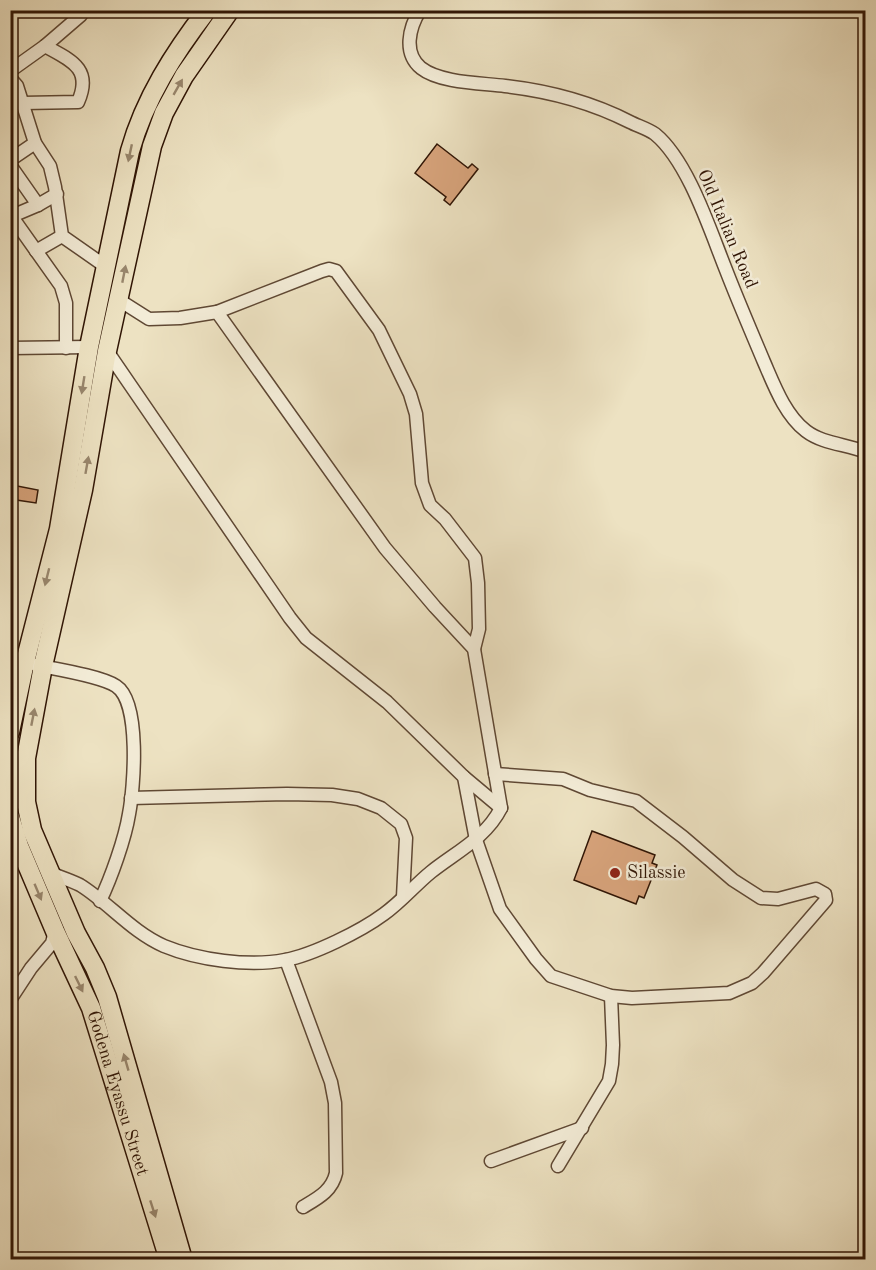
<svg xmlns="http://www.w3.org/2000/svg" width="876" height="1270" viewBox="0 0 876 1270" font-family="'Old Standard TT',serif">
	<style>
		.building { fill: #d7a37b; stroke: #301505; stroke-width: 1.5 }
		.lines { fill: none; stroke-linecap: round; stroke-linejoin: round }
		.minor-casing { stroke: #5f4834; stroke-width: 15 }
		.tertiary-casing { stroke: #5f4834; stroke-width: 16 }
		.primary-casing { stroke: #301505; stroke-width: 21 }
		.minor { stroke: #f3ecd7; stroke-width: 12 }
		.tertiary { stroke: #f3ecd7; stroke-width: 14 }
		.primary { stroke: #ede2c2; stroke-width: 18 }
		.oneway { fill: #98866d }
		.poi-dot { fill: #8f2418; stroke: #f3ecd7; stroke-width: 2 }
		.labels { text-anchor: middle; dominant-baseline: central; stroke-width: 5; stroke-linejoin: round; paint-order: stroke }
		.street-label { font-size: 18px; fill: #301505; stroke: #f3ecd7 }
		.poi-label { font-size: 18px; fill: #301505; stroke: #f3ecd7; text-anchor: start }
	</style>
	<rect width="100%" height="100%" fill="#ede2c2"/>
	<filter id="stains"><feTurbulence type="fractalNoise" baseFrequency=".00333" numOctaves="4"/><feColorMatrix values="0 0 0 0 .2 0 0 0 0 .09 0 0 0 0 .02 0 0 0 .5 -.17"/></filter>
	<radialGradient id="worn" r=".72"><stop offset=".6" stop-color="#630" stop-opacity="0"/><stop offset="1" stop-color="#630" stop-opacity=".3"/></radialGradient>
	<g class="building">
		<path d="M437,144L468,168L472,164L478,169L450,205L444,200L446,197L415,173Z"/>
		<path d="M12,485L38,490L36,503L10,499Z"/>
		<path d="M592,831L655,855L652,863L657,865L644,898L639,896L636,904L574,880Z"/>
	</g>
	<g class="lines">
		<defs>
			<g id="minor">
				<path d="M420,10C409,28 403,53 421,68C440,83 481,83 505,86C549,91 591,102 630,122C638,126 648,129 655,134C688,161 710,230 726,270C738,301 751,331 764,362C774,385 785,415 806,431C823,444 846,444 866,452"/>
				<path d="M10,71L45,46L81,15"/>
				<path d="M10,78L17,86L35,143L50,166L55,187L62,236L105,266"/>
				<path d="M23,103L78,102C93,68 70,60 45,46"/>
				<path d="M10,160L35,143"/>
				<path d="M10,165L38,205"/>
				<path d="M10,214L61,286L66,303V348"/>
				<path d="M12,216L38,205L57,194"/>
				<path d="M36,251L62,236"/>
				<path d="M217,312L322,271L329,269L336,271L379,330L410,394L416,414L422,483L430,505L445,519L475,558L478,583L479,629L474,649"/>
				<path d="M10,348L89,347"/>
				<path d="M107,351L290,618L306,638L387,702L464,777L501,808"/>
				<path d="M36,665C55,669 101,676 116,686C141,702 134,788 129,814C125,839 111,878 100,901"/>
				<path d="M464,777L476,840L500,909L536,959L551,976L611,996L632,998L729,993L752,983L763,973L826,900L825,894L816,889L778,899L761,898L733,880L683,837L636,801L590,790L563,779L495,774"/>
				<path d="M131,798L287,794L332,795L358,799L381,808L401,824L406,838L403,897"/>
				<path d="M50,873C60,877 70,880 80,885C109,903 132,932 164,946C198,960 249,967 285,960C313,955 361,931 384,914C401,902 415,885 431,872C456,852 486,838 501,808L474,649L435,607L385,548L217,312L180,318L149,319L119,300"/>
				<path d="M286,960L331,1082L335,1103L336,1173C332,1191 318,1198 303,1207"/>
				<path d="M10,1000L31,968L52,943L55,931"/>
				<path d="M491,1161L582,1128"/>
				<path d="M558,1166L609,1081L612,1064L613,1045L611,996"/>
			</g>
			<path id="tertiary" d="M10,658L25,662"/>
			<g id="primary">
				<path d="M10,732L25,662L59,529L89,347L130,151C145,98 174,53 207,10"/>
				<path id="s1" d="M10,817L19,846L55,931L91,1008L169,1260"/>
				<path d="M183,1260L107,997L95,968L76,933L32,830L26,802V758L43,666L83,490L107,351L152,146L164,113L184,76L230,10"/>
			</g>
		</defs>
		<use href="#minor" class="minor-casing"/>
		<use href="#tertiary" class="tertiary-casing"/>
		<use href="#primary" class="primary-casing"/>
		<use href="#minor" class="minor"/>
		<use href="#tertiary" class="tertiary"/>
		<use href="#primary" class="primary"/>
	</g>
	<defs><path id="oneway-solid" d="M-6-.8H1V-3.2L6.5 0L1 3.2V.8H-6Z" transform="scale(1.5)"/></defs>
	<g class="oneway">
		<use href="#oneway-solid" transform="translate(178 87) rotate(-60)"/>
		<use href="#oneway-solid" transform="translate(130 153) rotate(102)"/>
		<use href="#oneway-solid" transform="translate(124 274) rotate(-79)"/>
		<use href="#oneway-solid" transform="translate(83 385) rotate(99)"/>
		<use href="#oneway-solid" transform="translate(87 465) rotate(-80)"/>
		<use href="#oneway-solid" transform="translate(47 577) rotate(104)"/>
		<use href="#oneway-solid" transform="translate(33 717) rotate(-79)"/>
		<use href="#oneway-solid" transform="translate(38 892) rotate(67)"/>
		<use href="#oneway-solid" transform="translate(79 984) rotate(64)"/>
		<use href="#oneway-solid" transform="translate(126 1062) rotate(-106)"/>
		<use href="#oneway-solid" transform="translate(153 1209) rotate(72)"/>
	</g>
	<circle class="poi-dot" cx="615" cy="873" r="6"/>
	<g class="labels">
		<g class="street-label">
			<text transform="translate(727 229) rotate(67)">Old Italian Road</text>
			<text stroke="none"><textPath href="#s1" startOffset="297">Godena Eyassu Street</textPath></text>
		</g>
		<g class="poi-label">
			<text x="627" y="873">Silassie</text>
		</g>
	</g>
	<rect width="876" height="1270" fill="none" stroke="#ede2c2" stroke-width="36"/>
	<rect x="12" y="12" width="852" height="1246" fill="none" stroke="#301505" stroke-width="3"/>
	<rect x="18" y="18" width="840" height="1234" fill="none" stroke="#301505" stroke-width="1.5"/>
	<rect width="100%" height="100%" filter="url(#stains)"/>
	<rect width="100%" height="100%" fill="url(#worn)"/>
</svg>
